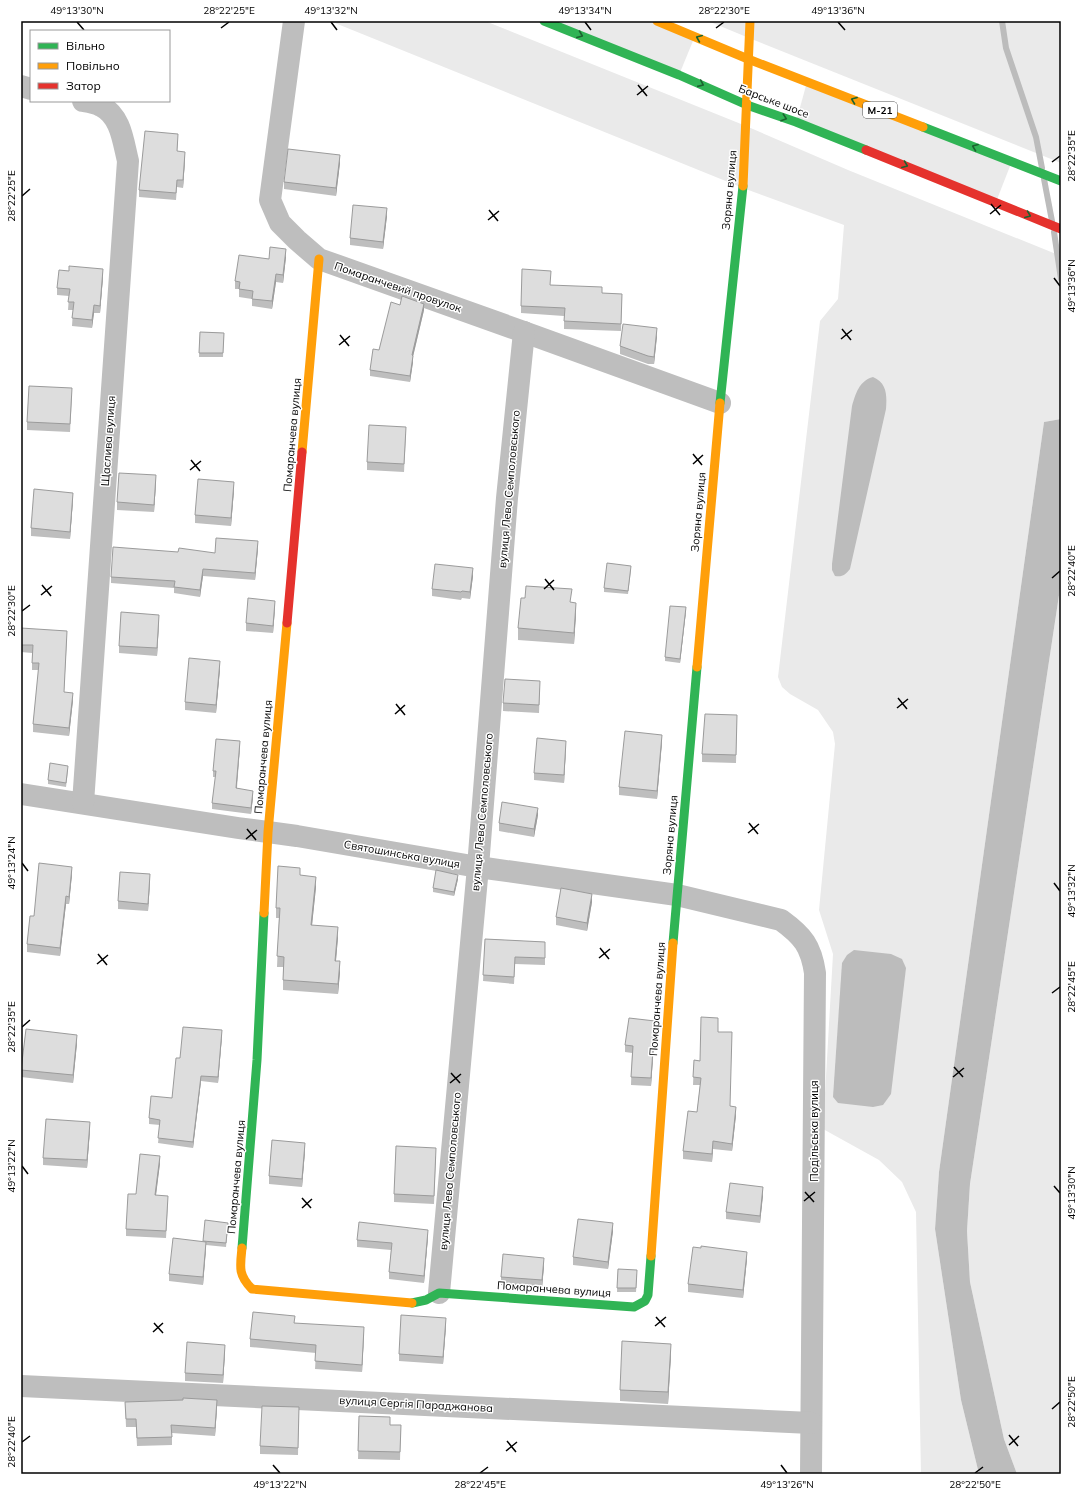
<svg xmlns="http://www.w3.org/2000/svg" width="1082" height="1495" viewBox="0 0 1082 1495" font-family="Mulish,sans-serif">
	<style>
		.green { fill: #eaeaea }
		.water { fill: #bcbcbc }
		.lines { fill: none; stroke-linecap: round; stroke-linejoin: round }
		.stream { stroke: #bcbcbc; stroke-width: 6 }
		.street { stroke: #bebebe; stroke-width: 22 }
		.fast { stroke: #30b455; stroke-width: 9 }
		.slow { stroke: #ff9f0a; stroke-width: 9 }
		.jam { stroke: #e5322d; stroke-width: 9 }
		.wall { fill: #bebebe }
		.shaded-wall { fill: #9b9b9b }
		.building { fill: #ddd; stroke: #9b9b9b }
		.oneway { stroke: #1a632f }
		.ticks { fill: none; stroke: #000; stroke-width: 1.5 }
		.labels { text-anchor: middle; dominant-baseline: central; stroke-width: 3; stroke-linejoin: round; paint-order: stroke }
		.shield { fill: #fff; stroke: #4c4c4c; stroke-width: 1 }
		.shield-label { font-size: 10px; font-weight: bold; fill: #000 }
		.street-label { font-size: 11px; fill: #000; stroke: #fff }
		.neatline { fill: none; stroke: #000; stroke-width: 1.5 }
		.ticks-label { font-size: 10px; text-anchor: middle; fill: #000 }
	</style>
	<rect width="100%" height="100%" fill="#fff"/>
	<g class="green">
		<path d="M330,21H485L746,126L848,170L1061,256V419L1044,422L939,1172L935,1229L961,1400L979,1474H921L916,1212L902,1182L879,1160L823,1129L833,954L819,910L835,744L833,732L818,710L790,694L782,687L778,677L820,321L838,299L844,225L743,188Z"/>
		<path d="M545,21H657L695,36L679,75Z"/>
		<path d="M708,21H1061V163L749,38Z"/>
		<path d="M807,82L1012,161L996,202L796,122Z"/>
		<path d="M1061,582V1474H1017L1004,1439L970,1282L967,1231L970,1184Z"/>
	</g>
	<g class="water">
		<path d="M873,377C887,383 887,395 886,409L850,569C845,575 843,577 835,576L832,570V564L852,406C856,393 859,381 873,377Z"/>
		<path d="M1061,419V582L970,1184L967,1231L970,1282L1004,1439L1017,1474H979L961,1400L935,1229L939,1172L1044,422Z"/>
		<path d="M854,950L891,954L902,959L906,968L891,1094L883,1105L873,1107L838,1103L833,1097L842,963L847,955Z"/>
	</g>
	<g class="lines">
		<g class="stream">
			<path d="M1002,21L1006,48L1036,137L1042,168"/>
			<path d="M1044,179L1052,221"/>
			<path d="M1054,232L1061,279"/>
		</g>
		<g class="street">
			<path d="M294,21L270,200L280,223L297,240L319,259L524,332L720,403"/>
			<path d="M21,86L31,89"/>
			<path d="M21,794L238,828L297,836L478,867L677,895L781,920C803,936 811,946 815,973L811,1474"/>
			<path d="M83,803L128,161C123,141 121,116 101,106C96,103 89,102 83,101"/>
			<path d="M439,1293L478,867L507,498L524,332"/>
			<path d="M21,1386L811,1423"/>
		</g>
		<g class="fast">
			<path d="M544,21L679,75L747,105L796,122L866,150"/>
			<path d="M923,127L1061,181"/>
			<path d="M720,403L743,186"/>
			<path d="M673,943L697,667"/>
			<path d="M242,1248L257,1060L264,913"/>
			<path d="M412,1303L426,1300L439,1293L634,1307L645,1301L648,1295L651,1256"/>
		</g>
		<g class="slow">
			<path d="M657,21L748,59L923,127"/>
			<path d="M743,186L750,21"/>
			<path d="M302,452L319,259"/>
			<path d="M697,667L720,403"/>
			<path d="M264,913L268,832L287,623"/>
			<path d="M242,1248C240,1267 238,1275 252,1289L412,1303"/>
			<path d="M651,1256L673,943"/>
		</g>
		<g class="jam">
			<path d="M866,150L1061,229"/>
			<path d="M287,623L302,452"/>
		</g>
	</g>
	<g class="wall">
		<path d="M178,141L177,152L185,160L183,188L177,187L176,200L139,197V190Z"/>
		<path d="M340,163L336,196L284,189V182Z"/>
		<path d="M387,216L383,249L350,245V238Z"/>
		<path d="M286,257L283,283L276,282L272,309L252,306V299L239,297V289H235V281L269,259Z"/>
		<path d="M103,277L100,313H94L92,328L72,326L73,310H68L69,296L57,295V288Z"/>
		<path d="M550,285L602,293L622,294L621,331L564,329V316L521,313V306Z"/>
		<path d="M400,305L424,310L413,356V362L410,382L370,376V370Z"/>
		<path d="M200,332L224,333L223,357H199Z"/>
		<path d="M657,336L654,364H648L620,354V346Z"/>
		<path d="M72,396L70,432L27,430V422Z"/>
		<path d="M406,434L404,472L367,470V462Z"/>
		<path d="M156,483L154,512L117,510V502Z"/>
		<path d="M234,490L231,526L195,523V515Z"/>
		<path d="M73,500L70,539L31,536V528Z"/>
		<path d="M258,548L255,580L203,576L200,597L174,593V588L111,583V577L178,552L215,553Z"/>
		<path d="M631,570L628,594L604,592V588Z"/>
		<path d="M473,576L470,599L462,598L461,600L432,596V589Z"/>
		<path d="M571,602L576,614L574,644L518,640V628Z"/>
		<path d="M275,608L273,633L246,631V623Z"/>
		<path d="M686,611L680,663L665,661V657Z"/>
		<path d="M159,622L157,656L119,653V646Z"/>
		<path d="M21,628L67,639L64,692L73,700L69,736L33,732V724L39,670H32V653L21,652Z"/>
		<path d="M220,669L216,713L185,710V702Z"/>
		<path d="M540,688L539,713L503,711V703Z"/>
		<path d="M737,715L736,763L702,762V754Z"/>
		<path d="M662,742L657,799L619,795V787Z"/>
		<path d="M240,747L237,788L253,797L251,814L212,809V803L216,777H213V771Z"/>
		<path d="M566,748L564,783L534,780V773Z"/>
		<path d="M68,770L66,787L48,784V780Z"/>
		<path d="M538,815L534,837L499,831V823Z"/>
		<path d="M72,874L69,904H66L60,956L27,952V944L34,916Z"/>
		<path d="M300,875L316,887L312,925L338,937L336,961L340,972L338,994L283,990V967H277L279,918H276V908Z"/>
		<path d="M458,879L454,896L433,892V888Z"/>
		<path d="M150,882L148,911L118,909V901Z"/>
		<path d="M592,902L587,931L556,925V917Z"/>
		<path d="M485,939L545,942V965L515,964L514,984L483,981Z"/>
		<path d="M655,1029L651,1086L631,1085L632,1053L625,1052V1045Z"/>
		<path d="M718,1032L730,1106L736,1115L732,1151L713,1149L712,1162L683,1159V1151L697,1112L700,1085H693L694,1060L700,1061Z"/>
		<path d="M222,1036L218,1083L201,1081L193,1148L158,1143L160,1125L149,1124V1118L172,1098L180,1058Z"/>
		<path d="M77,1043L73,1083L21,1077V1070Z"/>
		<path d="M90,1130L87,1168L43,1165V1158Z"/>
		<path d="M305,1151L302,1187L269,1184V1176Z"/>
		<path d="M436,1156L434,1204L394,1202V1194Z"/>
		<path d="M160,1163L156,1196L168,1203L166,1238L126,1236V1229L136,1194Z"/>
		<path d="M763,1195L760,1223L726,1219V1212Z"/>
		<path d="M228,1226L226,1247L206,1245L203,1285L169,1281V1274L203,1242Z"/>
		<path d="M613,1231L608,1269L573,1265V1257Z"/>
		<path d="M428,1237L424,1283L389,1279V1272L391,1250L357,1247V1240Z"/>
		<path d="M747,1259L743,1298L688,1292V1284Z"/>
		<path d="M544,1266L542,1288L501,1285V1277Z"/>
		<path d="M618,1269L637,1274L636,1292H617Z"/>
		<path d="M295,1323L364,1335L362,1372L315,1369L316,1353L250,1347V1339Z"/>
		<path d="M446,1326L443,1364L399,1361V1354Z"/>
		<path d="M225,1353L223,1383L185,1381V1373Z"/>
		<path d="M671,1355L668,1404L620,1401V1390Z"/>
		<path d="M183,1400L217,1408L215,1436L172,1433V1445L137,1446L136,1427H126L125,1402Z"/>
		<path d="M299,1407L298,1455L260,1454V1446Z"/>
		<path d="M359,1416L390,1425H401L400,1460L358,1459Z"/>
	</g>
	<g class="shaded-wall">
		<path d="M185,152V160L183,188V180Z"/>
		<path d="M340,155V163L336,196V188Z"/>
		<path d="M387,208V216L383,249V242Z"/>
		<path d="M286,249V257L283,283V275Z"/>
		<path d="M103,269V277L100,313V306Z"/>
		<path d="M276,274V282L272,309V301Z"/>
		<path d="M424,304V310L412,361V355Z"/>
		<path d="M94,305V313L92,328V320Z"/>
		<path d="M657,328V336L654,364V357Z"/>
		<path d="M413,356V362L410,382V376Z"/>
		<path d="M156,475V483L154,512V505Z"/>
		<path d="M234,482V490L231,526V518Z"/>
		<path d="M73,493V500L70,539V532Z"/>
		<path d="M258,541V548L255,580V573Z"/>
		<path d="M473,568V576L470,599V592Z"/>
		<path d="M203,569V576L200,597V590Z"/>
		<path d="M275,601V608L273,633V626Z"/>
		<path d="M576,603V614L574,644V633Z"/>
		<path d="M686,607V611L680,663V659Z"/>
		<path d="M159,615V622L157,656V648Z"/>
		<path d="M220,661V669L216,713V705Z"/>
		<path d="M73,693V700L69,736V728Z"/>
		<path d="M662,735V742L657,799V791Z"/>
		<path d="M240,741V747L236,794V788Z"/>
		<path d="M566,741V748L564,783V775Z"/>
		<path d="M253,791V797L251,814V808Z"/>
		<path d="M538,808V815L534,837V829Z"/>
		<path d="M72,867V874L69,904V897Z"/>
		<path d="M150,874V882L148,911V904Z"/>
		<path d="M458,875V879L454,896V892Z"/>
		<path d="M316,877V887L311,935V925Z"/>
		<path d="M592,894V902L587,931V923Z"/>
		<path d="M66,896V904L60,956V948Z"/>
		<path d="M338,927V937L335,971V961Z"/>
		<path d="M340,961V972L338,994V984Z"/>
		<path d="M655,1021V1029L651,1086V1078Z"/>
		<path d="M222,1030V1036L218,1083V1077Z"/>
		<path d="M77,1035V1043L73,1083V1075Z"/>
		<path d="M201,1076V1081L193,1148V1142Z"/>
		<path d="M736,1107V1115L732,1151V1144Z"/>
		<path d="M90,1122V1130L87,1168V1160Z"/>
		<path d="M713,1141V1149L712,1162V1154Z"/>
		<path d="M305,1143V1151L302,1187V1179Z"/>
		<path d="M160,1156V1163L155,1202V1195Z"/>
		<path d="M763,1187V1195L760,1223V1216Z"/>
		<path d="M613,1223V1231L608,1269V1262Z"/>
		<path d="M428,1230V1237L424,1283V1276Z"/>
		<path d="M206,1242V1250L203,1285V1277Z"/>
		<path d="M747,1252V1259L743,1298V1290Z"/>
		<path d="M544,1258V1266L542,1288V1280Z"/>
		<path d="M446,1318V1326L443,1364V1357Z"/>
		<path d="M364,1327V1335L362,1372V1365Z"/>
		<path d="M671,1344V1355L668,1404V1392Z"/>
		<path d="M225,1345V1353L223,1383V1375Z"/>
		<path d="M217,1400V1408L215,1436V1428Z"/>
	</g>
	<g class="building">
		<path d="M145,131L178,134L177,151L185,152L183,180H177L176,193L139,190Z"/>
		<path d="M288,149L340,155L336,188L284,182Z"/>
		<path d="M353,205L387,208L383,242L350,238Z"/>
		<path d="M270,247L286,249L283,275L276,274L272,301L252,299L253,291L239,289L240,282L235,281L239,255L269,259Z"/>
		<path d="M69,266L103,269L100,306L94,305L92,320L72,318L74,302H68L70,289L57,288L59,270L69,271Z"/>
		<path d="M522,269L551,271L550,285L602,287V293L622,294L621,324L564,321L565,308L521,306Z"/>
		<path d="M402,296L424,304L412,355L413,356L410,376L370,370L373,349L379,350L391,302L400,305Z"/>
		<path d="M623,324L657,328L654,357L648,356L620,346Z"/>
		<path d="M200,332L224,333L223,353H199Z"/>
		<path d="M29,386L72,388L70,424L27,422Z"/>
		<path d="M369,425L406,427L404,464L367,462Z"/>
		<path d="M119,473L156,475L154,505L117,502Z"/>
		<path d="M198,479L234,482L231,518L195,515Z"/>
		<path d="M34,489L73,493L70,532L31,528Z"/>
		<path d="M216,538L258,541L255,573L203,569L200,590L174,587L175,581L111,577L113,547L178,552L179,548L215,553Z"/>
		<path d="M607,563L631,566L628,591L604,588Z"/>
		<path d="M435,564L473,568L470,592L462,591L461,592L432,589Z"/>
		<path d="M526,586L572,589L570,602L576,603L574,633L518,628L521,598H525Z"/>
		<path d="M248,598L275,601L273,626L246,623Z"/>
		<path d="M670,606L686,607L680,659L665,657Z"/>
		<path d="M121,612L159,615L157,648L119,646Z"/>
		<path d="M21,628L67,631L64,692L73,693L69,728L33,724L39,663H32L33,645H21Z"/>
		<path d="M189,658L220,661L216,705L185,702Z"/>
		<path d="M505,679L540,681L539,705L503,703Z"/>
		<path d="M705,714L737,715L736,755L702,754Z"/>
		<path d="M625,731L662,735L657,791L619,787Z"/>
		<path d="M537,738L566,741L564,775L534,773Z"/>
		<path d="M216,739L240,741L236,788L253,791L251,808L212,803L216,771H213Z"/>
		<path d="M50,763L68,766L66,783L48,780Z"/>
		<path d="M502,802L538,808L534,829L499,823Z"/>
		<path d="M39,863L72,867L69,897L66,896L60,948L27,944L30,916H34Z"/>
		<path d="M278,866L300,868V875L316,877L311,925L338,927L335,961H340L338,984L283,980L284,957L277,956L280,908H276Z"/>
		<path d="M436,870L458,875L454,892L433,888Z"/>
		<path d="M120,872L150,874L148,904L118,901Z"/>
		<path d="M561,888L592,894L587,923L556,917Z"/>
		<path d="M485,939L545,942V958L515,957L514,977L483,975Z"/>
		<path d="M701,1017L718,1018V1032H732L730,1106L736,1107L732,1144L713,1141L712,1154L683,1151L688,1111L697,1112L701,1078L693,1077L694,1060L700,1061Z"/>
		<path d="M629,1018L655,1021L651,1078L631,1077L633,1046L625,1045Z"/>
		<path d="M183,1027L222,1030L218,1077L201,1076L193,1142L158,1138L160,1120L149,1118L151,1096L172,1098L176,1058H180Z"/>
		<path d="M26,1029L77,1035L73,1075L21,1070Z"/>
		<path d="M46,1119L90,1122L87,1160L43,1158Z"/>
		<path d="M272,1140L305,1143L302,1179L269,1176Z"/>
		<path d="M396,1146L436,1148L434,1196L394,1194Z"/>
		<path d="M140,1154L160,1156L155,1195L168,1196L166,1231L126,1229L128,1194H136Z"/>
		<path d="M730,1183L763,1187L760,1216L726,1212Z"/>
		<path d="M578,1219L613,1223L608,1262L573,1257Z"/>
		<path d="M205,1220L228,1223L226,1243L203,1241Z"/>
		<path d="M359,1222L428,1230L424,1276L389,1272L392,1243L357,1240Z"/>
		<path d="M173,1238L206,1242L203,1277L169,1274Z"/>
		<path d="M701,1246L747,1252L743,1290L688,1284L693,1247L701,1248Z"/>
		<path d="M503,1254L544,1258L542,1280L501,1277Z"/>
		<path d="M618,1269L637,1270L636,1288H617Z"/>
		<path d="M253,1312L295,1316L294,1323L364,1327L362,1365L315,1361L316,1345L250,1339Z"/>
		<path d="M401,1315L446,1318L443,1357L399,1354Z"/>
		<path d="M622,1341L671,1344L668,1392L620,1390Z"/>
		<path d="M187,1342L225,1345L223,1375L185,1373Z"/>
		<path d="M183,1398L217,1400L215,1428L171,1425L172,1437L137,1438L136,1419H126L125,1402L183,1400Z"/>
		<path d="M262,1406L299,1407L298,1448L260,1446Z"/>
		<path d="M359,1416L390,1417V1425H401L400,1452L358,1451Z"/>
	</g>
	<defs><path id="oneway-chevron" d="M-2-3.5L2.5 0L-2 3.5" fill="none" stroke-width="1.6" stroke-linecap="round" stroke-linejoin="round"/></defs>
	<g class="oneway">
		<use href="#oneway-chevron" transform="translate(580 35) rotate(22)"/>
		<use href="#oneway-chevron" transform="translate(699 38) rotate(-157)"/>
		<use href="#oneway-chevron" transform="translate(701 84) rotate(24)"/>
		<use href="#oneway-chevron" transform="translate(854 100) rotate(-159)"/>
		<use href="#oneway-chevron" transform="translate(784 118) rotate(19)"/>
		<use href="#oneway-chevron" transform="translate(975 147) rotate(-159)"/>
		<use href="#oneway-chevron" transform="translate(905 165) rotate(22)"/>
		<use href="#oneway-chevron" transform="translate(1028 215) rotate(22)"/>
	</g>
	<path class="ticks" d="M77,22L84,30M331,22L337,30M585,22L591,30M838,22L845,30M221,28L229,22M716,28L724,22M638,85L647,96M637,95L648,86M1052,162L1060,156M22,196L30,189M991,204L1000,215M489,210L498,221M990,214L1001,205M488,220L499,211M1054,278L1060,286M842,329L851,340M340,335L349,346M841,339L852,330M339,345L350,336M693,454L702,465M191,460L200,471M693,464L703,455M190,470L201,461M1052,578L1060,571M545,579L554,590M42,585L51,596M544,589L554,580M41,595L52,586M22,611L30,605M898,698L907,709M396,704L405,715M897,708L908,699M395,714L405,705M749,823L758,834M247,829L256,840M748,833L759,824M246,839L257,830M22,863L28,871M1054,883L1060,891M600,948L609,959M98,954L107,965M599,958L610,949M97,964L108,955M1052,993L1060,987M22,1027L30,1020M954,1067L963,1077M451,1073L460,1083M953,1077L964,1068M450,1083L461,1074M22,1166L28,1174M1054,1186L1060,1193M805,1192L814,1202M302,1198L311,1208M804,1201L815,1192M302,1208L312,1199M656,1317L665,1327M154,1323L163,1333M655,1326L666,1317M153,1332L163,1323M1052,1409L1060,1402M1009,1435L1018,1446M507,1441L516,1452M22,1442L30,1436M1009,1445L1019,1436M506,1451L517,1442M273,1465L280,1473M781,1465L787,1473M480,1473L488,1467M975,1473L983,1467"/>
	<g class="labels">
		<rect class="shield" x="863" y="102" width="34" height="16" rx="3"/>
		<g class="shield-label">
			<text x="880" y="110">М-21</text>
		</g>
		<g class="street-label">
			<text transform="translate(774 101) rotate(21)">Барське шосе</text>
			<text transform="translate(729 190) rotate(-85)">Зоряна вулиця</text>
			<text transform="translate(398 287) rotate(19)">Помаранчевий провулок</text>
			<text transform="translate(292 435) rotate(-85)">Помаранчева вулиця</text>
			<text transform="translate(108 441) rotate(-86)">Щаслива вулиця</text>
			<text transform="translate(509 489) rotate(-85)">вулиця Лева Семполовського</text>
			<text transform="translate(698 512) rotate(-85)">Зоряна вулиця</text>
			<text transform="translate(263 757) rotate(-85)">Помаранчева вулиця</text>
			<text transform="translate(482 812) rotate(-85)">вулиця Лева Семполовського</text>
			<text transform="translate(670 835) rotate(-85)">Зоряна вулиця</text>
			<text transform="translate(402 854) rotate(10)">Святошинська вулиця</text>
			<text transform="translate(657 999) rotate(-86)">Помаранчева вулиця</text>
			<text transform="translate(814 1131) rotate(-90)">Подільська вулиця</text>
			<text transform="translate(450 1171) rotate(-85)">вулиця Лева Семполовського</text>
			<text transform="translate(236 1177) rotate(-85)">Помаранчева вулиця</text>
			<text transform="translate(554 1289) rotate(4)">Помаранчева вулиця</text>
			<text transform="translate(416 1404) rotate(3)">вулиця Сергія Параджанова</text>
		</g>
	</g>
	<rect width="1082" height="1495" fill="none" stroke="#ffffff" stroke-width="44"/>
	<rect x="30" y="30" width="140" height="72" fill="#ffffff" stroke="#999999"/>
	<rect x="38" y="43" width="20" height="6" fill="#30b455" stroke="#999999"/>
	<text x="66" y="50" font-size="12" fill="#000000">Вільно</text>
	<rect x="38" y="63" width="20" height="6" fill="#ff9f0a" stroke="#999999"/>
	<text x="66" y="70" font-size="12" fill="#000000">Повільно</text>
	<rect x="38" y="83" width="20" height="6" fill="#e5322d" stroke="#999999"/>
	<text x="66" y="90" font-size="12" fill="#000000">Затор</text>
	<rect x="22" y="22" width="1038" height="1451" class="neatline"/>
	<g class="ticks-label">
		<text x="77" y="14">49°13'30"N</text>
		<text x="229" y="14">28°22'25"E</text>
		<text x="331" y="14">49°13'32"N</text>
		<text x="585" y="14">49°13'34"N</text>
		<text x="724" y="14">28°22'30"E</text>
		<text x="838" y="14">49°13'36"N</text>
		<text transform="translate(1071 156) rotate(-90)" y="4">28°22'35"E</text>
		<text transform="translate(11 196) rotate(-90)" y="4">28°22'25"E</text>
		<text transform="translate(1071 286) rotate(-90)" y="4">49°13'36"N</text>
		<text transform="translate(1071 571) rotate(-90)" y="4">28°22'40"E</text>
		<text transform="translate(11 611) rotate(-90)" y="4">28°22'30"E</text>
		<text transform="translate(11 863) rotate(-90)" y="4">49°13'24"N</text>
		<text transform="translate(1071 891) rotate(-90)" y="4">49°13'32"N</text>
		<text transform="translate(1071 987) rotate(-90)" y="4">28°22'45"E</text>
		<text transform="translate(11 1027) rotate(-90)" y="4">28°22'35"E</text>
		<text transform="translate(11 1166) rotate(-90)" y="4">49°13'22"N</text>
		<text transform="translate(1071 1193) rotate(-90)" y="4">49°13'30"N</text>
		<text transform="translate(1071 1402) rotate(-90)" y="4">28°22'50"E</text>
		<text transform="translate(11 1442) rotate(-90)" y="4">28°22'40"E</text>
		<text x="280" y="1488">49°13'22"N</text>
		<text x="480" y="1488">28°22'45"E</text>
		<text x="787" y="1488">49°13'26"N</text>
		<text x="975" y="1488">28°22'50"E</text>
	</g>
</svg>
